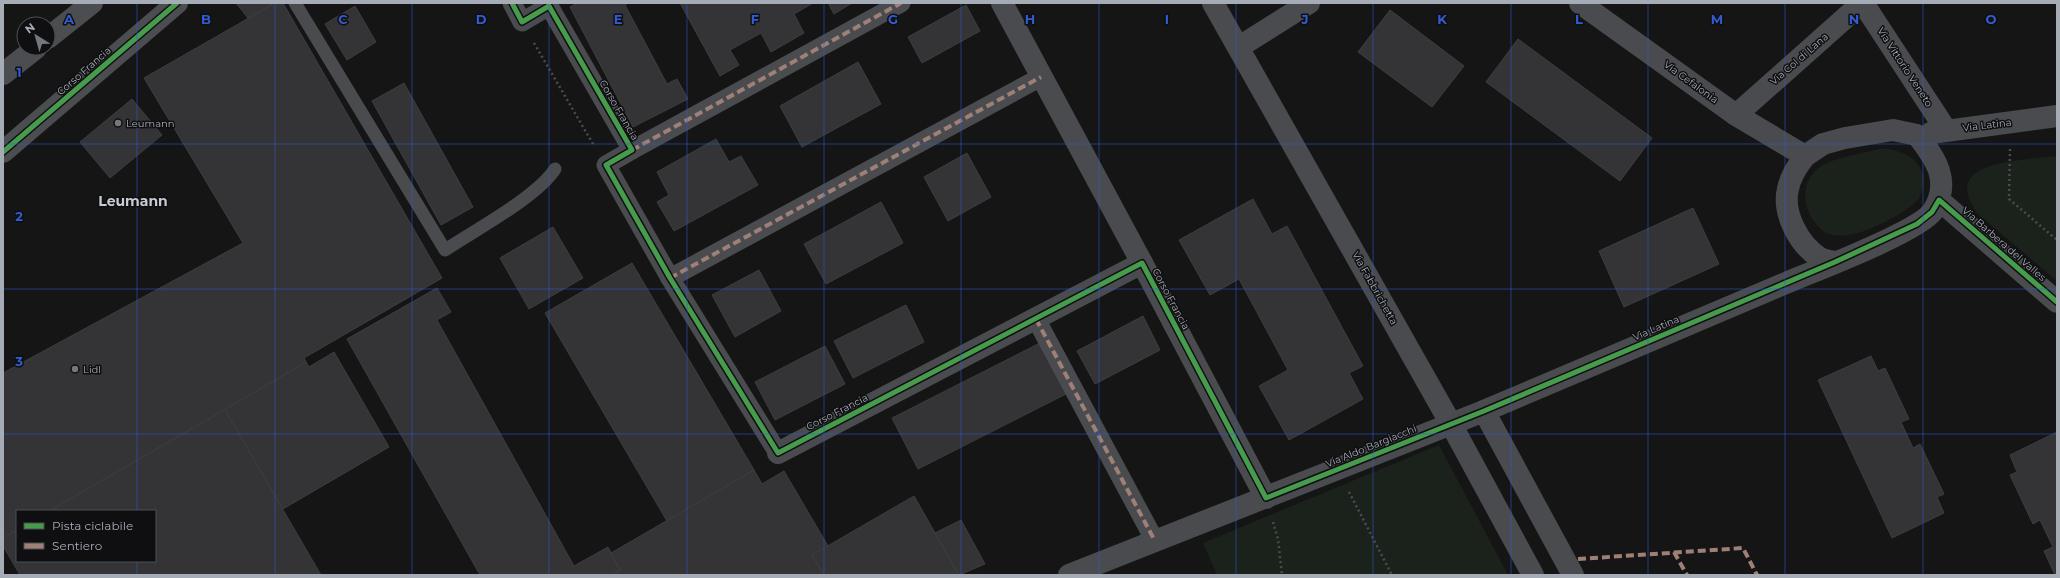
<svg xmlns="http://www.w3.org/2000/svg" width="2060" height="578" viewBox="0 0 2060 578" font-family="Montserrat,sans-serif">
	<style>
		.green { fill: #1b221c }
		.building { fill: #343436; stroke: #3d3e41 }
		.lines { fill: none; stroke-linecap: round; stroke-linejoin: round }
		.path { stroke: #4b4c50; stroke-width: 2.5; stroke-dasharray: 2 3; stroke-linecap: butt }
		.service { stroke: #494b4e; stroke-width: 13 }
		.pedestrian { stroke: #494b4e; stroke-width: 19 }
		.minor { stroke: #494b4e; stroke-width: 22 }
		.tertiary { stroke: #494b4e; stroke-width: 22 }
		.primary { stroke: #4b4d50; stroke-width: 22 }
		.quiet { stroke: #9e8076; stroke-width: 4; stroke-dasharray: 8 4; stroke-linecap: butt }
		.cycleway-casing { stroke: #0f0f11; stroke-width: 8 }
		.cycleway { stroke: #469c4c; stroke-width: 5 }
		.grid { fill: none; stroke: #325cd3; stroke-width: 1; stroke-opacity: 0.55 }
		.poi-dot { fill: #73777e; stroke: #0f0f11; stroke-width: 1.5 }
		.labels { text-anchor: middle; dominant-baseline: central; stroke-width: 3; stroke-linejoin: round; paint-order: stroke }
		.street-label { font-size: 10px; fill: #a6acb6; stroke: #0f0f11 }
		.poi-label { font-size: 10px; fill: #a6acb6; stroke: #0f0f11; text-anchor: start }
		.district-label { font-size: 14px; font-weight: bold; fill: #c7cbd2; stroke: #0f0f11 }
		.grid-label { font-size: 13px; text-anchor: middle; font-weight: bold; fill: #325cd3; stroke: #0f0f11; stroke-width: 3; stroke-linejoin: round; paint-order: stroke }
	</style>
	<rect width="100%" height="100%" fill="#151515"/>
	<g class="green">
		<path d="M1879,149C1906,147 1936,169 1919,198C1911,211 1868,232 1853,234C1845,236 1834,236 1826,233C1823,232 1820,227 1817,225C1803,210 1800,185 1816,170C1829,158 1861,154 1879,149Z"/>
		<path d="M2057,156V281L1978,214C1937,159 2023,161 2057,156Z"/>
		<path d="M1439,445L1508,575H1217L1203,543Z"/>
	</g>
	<g class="building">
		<path d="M236,3H275L248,18Z"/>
		<path d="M275,3H283L442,278L304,358L306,362L49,511H17V530L3,538V373L243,243L144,78Z"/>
		<path d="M577,3H628L625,5L667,84L677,79L688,99L633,127L570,7Z"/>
		<path d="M680,3H813L794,14L804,33L771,52L761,33L730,50L739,65L720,76Z"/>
		<path d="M828,3H852L834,14Z"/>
		<path d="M966,5L980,31L922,63L908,37Z"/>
		<path d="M355,6L376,42L347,60L325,24Z"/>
		<path d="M1390,10L1464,66L1432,107L1358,52Z"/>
		<path d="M1518,39L1652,138L1620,181L1486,82Z"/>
		<path d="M858,62L881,104L802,147L780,106Z"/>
		<path d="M404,83L473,207L441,225L372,101Z"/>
		<path d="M132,99L162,135L110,178L80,142Z"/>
		<path d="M716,139L729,162L741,156L758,185L674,231L657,202L669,195L657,172Z"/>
		<path d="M967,153L991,197L948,221L924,177Z"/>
		<path d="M1253,199L1272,234L1287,226L1363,366L1349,373L1363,399L1289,440L1259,386L1288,370L1239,279L1210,295L1179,240Z"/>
		<path d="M881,202L903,243L826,284L804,244Z"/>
		<path d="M1693,208L1719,264L1624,307L1599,251Z"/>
		<path d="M553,227L583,278L529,309L500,258Z"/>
		<path d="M632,263L754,470L667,521L545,313Z"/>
		<path d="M759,270L781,311L735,337L712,295Z"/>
		<path d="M437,288L451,312L437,320L574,566L608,547L620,570L612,575H480L347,339Z"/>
		<path d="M906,305L924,342L853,378L834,341Z"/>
		<path d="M1143,316L1160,350L1095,384L1077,351Z"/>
		<path d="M1040,343L1066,394L918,469L892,418Z"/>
		<path d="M825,346L845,384L775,420L755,382Z"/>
		<path d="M334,352L389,447L283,509L225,410L306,362L309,367Z"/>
		<path d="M1871,356L1878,371L1885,368L1909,419L1901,422L1913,448L1920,444L1944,494L1937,497L1944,513L1892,538L1818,380Z"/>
		<path d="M225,410L321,575H20L3,546V538L17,530V561H155V511H49Z"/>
		<path d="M2057,432V575H2055L2044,551L2053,547L2040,520L2033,524L2010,475L2017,472L2010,455Z"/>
		<path d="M754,470L762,484L784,471L828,546L812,555L824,575H612L620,570L611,553Z"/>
		<path d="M914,496L959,575H824L812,555Z"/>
		<path d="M961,520L985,564L959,575L935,533Z"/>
	</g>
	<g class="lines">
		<g class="path">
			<path d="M534,43L593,144"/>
			<path d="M2010,149L2009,199L2057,240"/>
			<path d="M1349,492L1392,575"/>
			<path d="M1273,522L1278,539L1282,575"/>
		</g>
		<path class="service" d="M295,3L445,250C475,230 537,197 555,169"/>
		<g class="pedestrian">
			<path d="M512,3L522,22L549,6L632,150L606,165L670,278L778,453"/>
			<path d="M632,150L901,3"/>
			<path d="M670,278L1041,77"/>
			<path d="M1036,319L1155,541"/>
		</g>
		<g class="minor">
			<path d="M1002,3L1142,263"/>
			<path d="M1863,3L1946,130"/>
			<path d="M1239,47L1309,3"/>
			<path d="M1736,115L1862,3"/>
			<path d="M1931,133L2057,116"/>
			<path d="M1805,156C1798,165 1790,177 1788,189C1782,213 1799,245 1820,258C1824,260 1830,261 1835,262"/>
			<path d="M1939,200L2057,302"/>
			<path d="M778,453L1142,263L1266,498"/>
			<path d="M1069,575L1484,411"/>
		</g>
		<g class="tertiary">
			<path d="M1213,3L1451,424L1533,575"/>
			<path d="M1573,575L1484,411C1587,367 1690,324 1793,280C1820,269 1919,231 1933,211C1952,181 1935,158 1917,135L1893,130L1845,138L1823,144L1805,156L1736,115L1580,3"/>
		</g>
		<g class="primary">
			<path d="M48,38L92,3"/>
			<path d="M3,74L36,48"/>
			<path d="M3,152L177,3"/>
		</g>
		<g class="quiet">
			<path d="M632,150L901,3"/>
			<path d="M670,278L1041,77"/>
			<path d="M1036,319L1155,541"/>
			<path d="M1674,552L1687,575"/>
			<path d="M1578,559L1743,548L1757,575"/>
		</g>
		<defs>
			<g id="cycleway">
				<path d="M512,3L522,22L549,6L632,150L606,165L670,278L778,453L1142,263L1266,498L1484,411L1835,262L1917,224L1932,212L1939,200L2057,302"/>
				<path d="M3,152L177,3"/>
			</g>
		</defs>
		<use href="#cycleway" class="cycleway-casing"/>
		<use href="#cycleway" class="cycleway"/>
	</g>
	<path class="grid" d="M137,3V511M275,3V575M412,3V575M549,3V575M687,3V575M824,3V575M961,3V575M1099,3V575M1236,3V575M1373,3V575M1511,3V575M1648,3V575M1785,3V575M1923,3V575M3,144H2057M3,289H2057M3,434H2057M137,561V575"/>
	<g class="poi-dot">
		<circle cx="118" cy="123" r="4"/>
		<circle cx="75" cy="369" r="4"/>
	</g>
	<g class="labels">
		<g class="street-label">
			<text transform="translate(1799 59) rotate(-41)">Via Col di Lana</text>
			<text transform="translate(1905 67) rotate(57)">Via Vittorio Veneto</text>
			<text transform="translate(84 71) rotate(-41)">Corso Francia</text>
			<text transform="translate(1691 82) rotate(36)">Via Cefalonia</text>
			<text transform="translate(619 110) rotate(60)">Corso Francia</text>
			<text transform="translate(1987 125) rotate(-7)">Via Latina</text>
			<text transform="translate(2004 244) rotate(41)">Via Barbera del Valles</text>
			<text transform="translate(1375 288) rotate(61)">Via Fabbrichetta</text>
			<text transform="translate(1171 299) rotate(62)">Corso Francia</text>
			<text transform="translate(1656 328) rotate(-23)">Via Latina</text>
			<text transform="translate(837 412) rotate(-27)">Corso Francia</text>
			<text transform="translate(1371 446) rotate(-22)">Via Aldo Bargiacchi</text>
		</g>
		<g class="poi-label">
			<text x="126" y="123">Leumann</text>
			<text x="83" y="369">Lidl</text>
		</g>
		<g class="district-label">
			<text x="133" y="201">Leumann</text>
		</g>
	</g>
	<g class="grid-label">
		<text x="69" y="24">A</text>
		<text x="206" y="24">B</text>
		<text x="343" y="24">C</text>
		<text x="481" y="24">D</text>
		<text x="618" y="24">E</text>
		<text x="755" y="24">F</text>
		<text x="893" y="24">G</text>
		<text x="1030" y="24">H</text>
		<text x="1167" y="24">I</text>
		<text x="1305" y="24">J</text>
		<text x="1442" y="24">K</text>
		<text x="1579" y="24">L</text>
		<text x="1717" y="24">M</text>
		<text x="1854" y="24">N</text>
		<text x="1991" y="24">O</text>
		<text x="19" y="77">1</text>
		<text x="19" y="221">2</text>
		<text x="19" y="366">3</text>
	</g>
	<rect width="2060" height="578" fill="none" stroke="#a6acb6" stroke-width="8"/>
	<rect x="16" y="510" width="140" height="52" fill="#0f0f11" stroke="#4b4e53"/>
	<rect x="24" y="523" width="20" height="6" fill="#469c4c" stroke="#4b4e53"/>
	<text x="52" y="530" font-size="12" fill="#a6acb6">Pista ciclabile</text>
	<rect x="24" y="543" width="20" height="6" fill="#9e8076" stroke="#4b4e53"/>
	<text x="52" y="550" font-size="12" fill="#a6acb6">Sentiero</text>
	<g transform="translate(36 36) rotate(323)"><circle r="19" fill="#0f0f11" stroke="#4b4e53"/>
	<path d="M0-3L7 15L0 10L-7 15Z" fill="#73777e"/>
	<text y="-6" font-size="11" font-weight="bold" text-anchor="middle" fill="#a6acb6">N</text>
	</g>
</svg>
